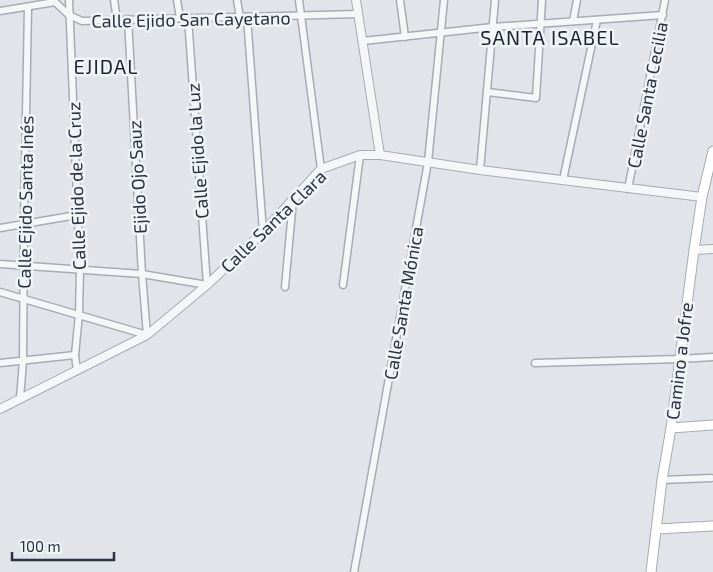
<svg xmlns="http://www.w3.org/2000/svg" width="713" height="572" viewBox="0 0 713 572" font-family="'Exo 2',sans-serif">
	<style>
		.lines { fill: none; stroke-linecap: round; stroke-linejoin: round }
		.minor-casing { stroke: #a6acb4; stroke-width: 9 }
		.tertiary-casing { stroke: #a6acb4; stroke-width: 10 }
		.secondary-casing { stroke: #a6acb4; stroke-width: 11 }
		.minor { stroke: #f4f6f8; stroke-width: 6 }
		.tertiary { stroke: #f4f6f8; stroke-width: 8 }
		.secondary { stroke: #fff; stroke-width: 9 }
		.labels { text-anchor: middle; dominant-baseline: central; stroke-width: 5; stroke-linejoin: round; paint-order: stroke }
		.street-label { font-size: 18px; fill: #2a3341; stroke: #f1f4f7 }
		.quarter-label { font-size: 20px; letter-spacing: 1px; fill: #1c2432; stroke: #f1f4f7 }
	</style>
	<rect width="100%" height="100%" fill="#e1e5ea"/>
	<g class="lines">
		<defs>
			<g id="minor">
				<path d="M69,0L80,270L79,314L75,355L77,371"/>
				<path d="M114,0L117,20"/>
				<path d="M177,0L180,18"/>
				<path d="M237,0L240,17"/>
				<path d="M299,0L321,169"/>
				<path d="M400,0L405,37"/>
				<path d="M0,11L55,2L69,15L82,21L358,14"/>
				<path d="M247,17L263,232"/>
				<path d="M573,21L577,0"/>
				<path d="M363,41L493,27L663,15"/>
				<path d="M487,92L536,98L542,0"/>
				<path d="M480,170L495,0"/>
				<path d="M563,180L597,20"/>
				<path d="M628,189L665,0"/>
				<path d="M0,228L77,215"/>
				<path d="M0,264L142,274L207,285L188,18"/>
				<path d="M343,285L360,155"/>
				<path d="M285,287L293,200"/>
				<path d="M0,292L147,335L142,274L128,19"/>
				<path d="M0,363L75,355"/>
				<path d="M535,363L679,359L713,357"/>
				<path d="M20,398L23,361L24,224L28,7"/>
				<path d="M662,480L711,478"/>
				<path d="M354,572L428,162L444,0"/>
			</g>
			<g id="tertiary">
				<path d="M356,0L380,155"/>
				<path d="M694,250L713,249"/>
				<path d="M0,409L147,335L207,285L263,232L321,169L360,155H380L480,170L702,197"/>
			</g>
			<g id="secondary">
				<path d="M671,428L713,425"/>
				<path d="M657,529L713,526"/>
				<path d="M651,572L662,480L671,428L694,250L702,197L713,151"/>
			</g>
		</defs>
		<use href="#minor" class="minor-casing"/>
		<use href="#tertiary" class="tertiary-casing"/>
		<use href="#secondary" class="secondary-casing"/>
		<use href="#minor" class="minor"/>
		<use href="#tertiary" class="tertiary"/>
		<use href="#secondary" class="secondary"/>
	</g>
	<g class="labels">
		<g class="street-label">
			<text transform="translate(191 19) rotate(-1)">Calle Ejido San Cayetano</text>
			<text transform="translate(647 95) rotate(-79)">Calle Santa Cecilia</text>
			<text transform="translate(197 151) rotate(-94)">Calle Ejido la Luz</text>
			<text transform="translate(137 177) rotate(-93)">Ejido Ojo Sauz</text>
			<text transform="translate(76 186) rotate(-92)">Calle Ejido de la Cruz</text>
			<text transform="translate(25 202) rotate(-89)">Calle Ejido Santa Inés</text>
			<text transform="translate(273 221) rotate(-44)">Calle Santa Clara</text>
			<text transform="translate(403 303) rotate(-80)">Calle Santa Mónica</text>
			<text transform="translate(679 361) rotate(-83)">Camino a Jofre</text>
		</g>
		<g class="quarter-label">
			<text x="550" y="37">SANTA ISABEL</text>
			<text x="106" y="66">EJIDAL</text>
		</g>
	</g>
	<path d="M12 552v8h102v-8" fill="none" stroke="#2a3341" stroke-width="2.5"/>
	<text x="20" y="552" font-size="15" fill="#2a3341" stroke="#f1f4f7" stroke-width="4" paint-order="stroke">100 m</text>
</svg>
